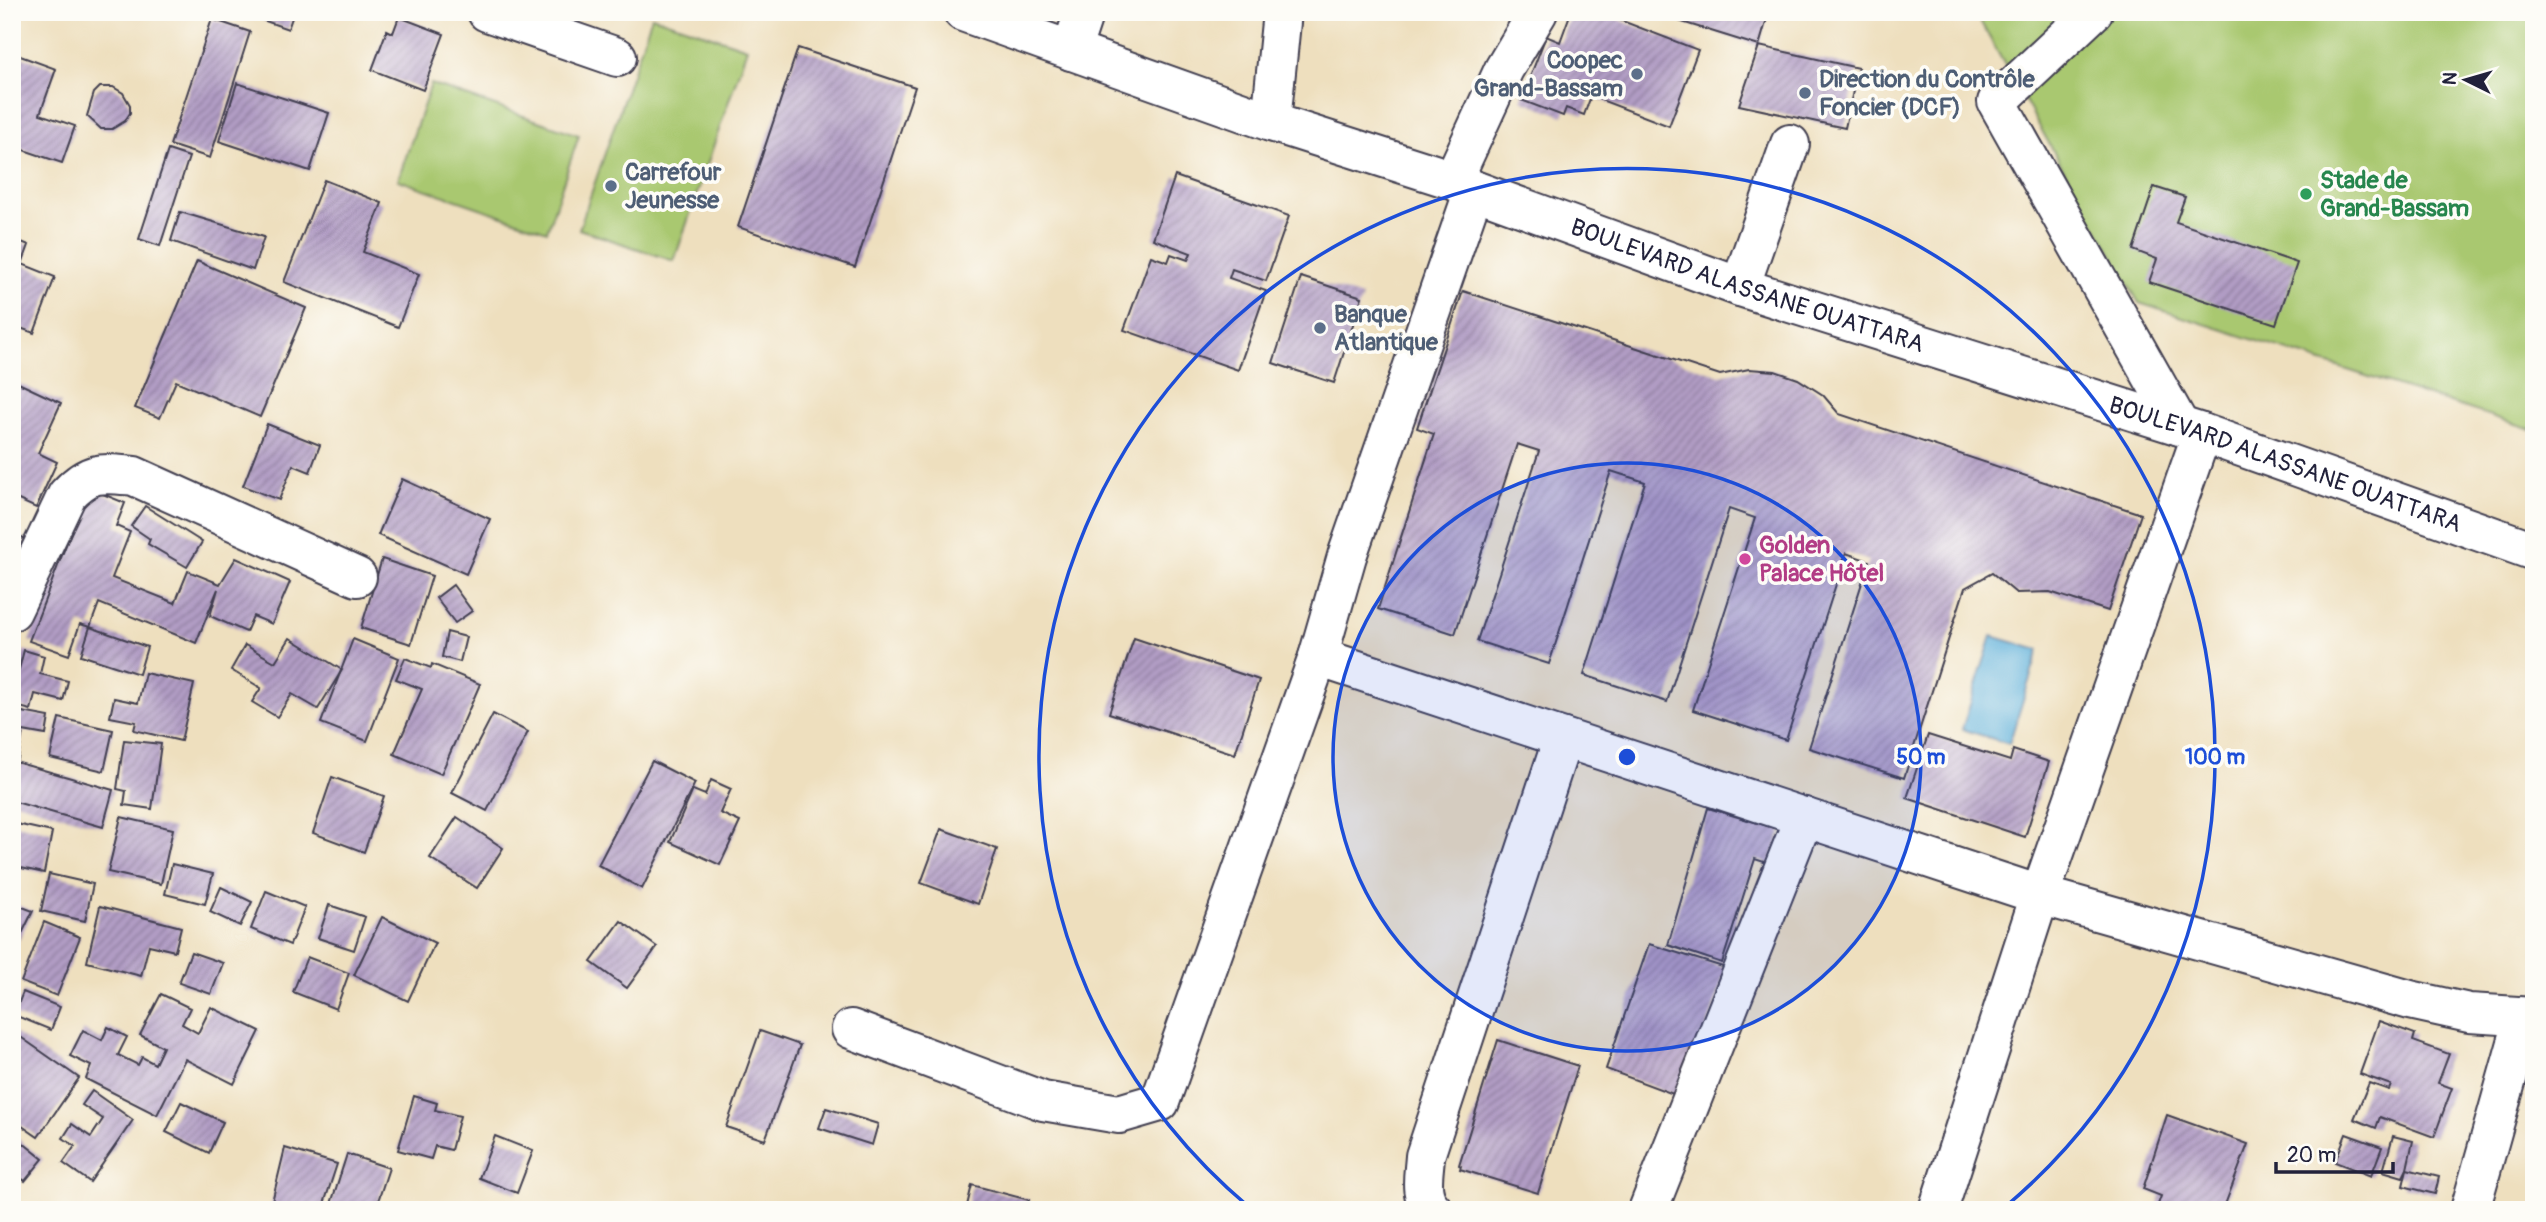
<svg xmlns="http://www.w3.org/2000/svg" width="2546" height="1222" viewBox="0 0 2546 1222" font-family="Pangolin,sans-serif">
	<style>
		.garden { fill: #a9c86f; stroke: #667555; stroke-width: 2 }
		.water { fill: #5fb0da; stroke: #40698a; stroke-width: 2 }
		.building { fill: url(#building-hatch) }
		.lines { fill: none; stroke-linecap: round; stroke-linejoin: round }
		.minor-casing { stroke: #413e4f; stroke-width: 42 }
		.minor { stroke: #fff; stroke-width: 38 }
		.ring { fill: none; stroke: #1d4ed8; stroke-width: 3.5 }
		.service-dot { fill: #5c6f8a; stroke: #fdfcf7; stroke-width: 2.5 }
		.leisure-dot { fill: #2e9e5b; stroke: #fdfcf7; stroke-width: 2.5 }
		.hotel-dot { fill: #d1479c; stroke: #fdfcf7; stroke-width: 2.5 }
		.labels { text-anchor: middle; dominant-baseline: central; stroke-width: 7; stroke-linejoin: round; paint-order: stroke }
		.service-label { font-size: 24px; font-weight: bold; fill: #4e5e75; stroke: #fdfcf7; text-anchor: start }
		.leisure-label { font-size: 24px; font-weight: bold; fill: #27864d; stroke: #fdfcf7; text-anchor: start }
		.street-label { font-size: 24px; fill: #22223b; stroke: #fdfcf7 }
		.hotel-label { font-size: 24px; font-weight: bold; fill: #b23c85; stroke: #fdfcf7; text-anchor: start }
		.centre { fill: #1d4ed8; stroke: #fdfcf7; stroke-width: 3.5 }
		.ring-label { font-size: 21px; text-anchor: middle; font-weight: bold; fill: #1d4ed8; stroke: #fdfcf7; stroke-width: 7; stroke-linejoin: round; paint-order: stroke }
	</style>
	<defs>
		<pattern id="building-hatch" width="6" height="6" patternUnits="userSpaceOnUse" patternTransform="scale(1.75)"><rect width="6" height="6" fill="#b19cc4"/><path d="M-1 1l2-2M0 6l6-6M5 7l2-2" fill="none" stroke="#907fa0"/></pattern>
	</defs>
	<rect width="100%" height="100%" fill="#fdfcf7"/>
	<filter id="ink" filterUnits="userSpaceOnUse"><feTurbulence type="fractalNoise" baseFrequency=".0143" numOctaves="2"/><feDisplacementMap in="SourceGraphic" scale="14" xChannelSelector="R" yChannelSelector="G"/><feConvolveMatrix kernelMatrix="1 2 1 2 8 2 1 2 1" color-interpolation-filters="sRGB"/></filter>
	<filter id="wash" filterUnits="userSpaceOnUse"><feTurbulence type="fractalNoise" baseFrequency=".00686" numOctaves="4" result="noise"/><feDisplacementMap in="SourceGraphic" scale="28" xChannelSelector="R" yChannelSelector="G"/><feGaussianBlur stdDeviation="1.57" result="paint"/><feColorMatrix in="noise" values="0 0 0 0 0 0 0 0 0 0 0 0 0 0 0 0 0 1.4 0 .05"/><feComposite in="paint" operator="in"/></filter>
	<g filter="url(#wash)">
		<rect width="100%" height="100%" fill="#eedfbe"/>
		<g class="garden">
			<path d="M1975,12H2534V430L2139,303Z"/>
			<path d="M652,16L747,48L674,261L579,229Z"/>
			<path d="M431,84L579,135L547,231L398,180Z"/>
		</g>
		<path class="water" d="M1992,636L2039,650L2009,744L1962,729Z"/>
		<g id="blocks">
			<g class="building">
				<path d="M240,12H294L288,29Z"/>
				<path d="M1571,12H1599L1698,50L1669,126L1591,96L1584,115L1566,108L1563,116L1521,100L1546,36L1560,42Z"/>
				<path d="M1650,12H1769L1759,46Z"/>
				<path d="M399,17L444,34L423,90L372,70L387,30L393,33Z"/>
				<path d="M212,19L250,32L210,158L170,145Z"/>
				<path d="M1759,46L1858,68L1845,128L1739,105Z"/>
				<path d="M798,48L915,87L855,267L738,227Z"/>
				<path d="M12,53L56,69L40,114L75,126L62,163L12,146Z"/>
				<path d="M237,83L329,113L310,171L219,141Z"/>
				<path d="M100,87H113L123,93L130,105V113L125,121L112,129H101L87,116L94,93Z"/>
				<path d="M168,150L189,157L160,246L139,239Z"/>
				<path d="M1175,176L1289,216L1266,281L1232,269L1229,278L1266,291L1238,370L1124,330L1151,256L1168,262L1171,254L1188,260L1191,253L1153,239Z"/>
				<path d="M324,180L382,203L363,252L419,274L398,327L284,282Z"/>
				<path d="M2154,187L2185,197L2176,222L2297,263L2276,324L2149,282L2157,259L2133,250Z"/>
				<path d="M180,212L264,237L253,270L171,241Z"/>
				<path d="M14,239L29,245L22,264L55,277L34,333L12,325Z"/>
				<path d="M197,261L306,308L260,417L176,381L160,418L135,408Z"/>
				<path d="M1301,277L1362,297L1334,383L1273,363Z"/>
				<path d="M1463,291L1720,375L1749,369L1775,371L1798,379L1823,395L1839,414L2141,514L2108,611L2050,592L2016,593L1992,573L1965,588L1904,778L1809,748L1869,561L1846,553L1786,740L1693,710L1755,518L1729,509L1667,702L1584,675L1645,482L1611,471L1549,664L1477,641L1539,451L1517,444L1455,634L1378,609L1434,434L1417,428Z"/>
				<path d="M12,380L61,403L38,453L57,462L36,508L12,497Z"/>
				<path d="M267,424L320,445L310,472L293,465L279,500L243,486Z"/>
				<path d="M402,479L490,519L466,574L378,535Z"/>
				<path d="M88,488L125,503L116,526L130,532L112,578L175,603L188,571L220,584L236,558L290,582L272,624L253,616L246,632L210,616L218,589L196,643L99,603L90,627L80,624L69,655L29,641Z"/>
				<path d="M145,506L202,542L187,567L148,544L150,539L131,526Z"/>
				<path d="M12,533L24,538L12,568Z"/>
				<path d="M382,559L432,576L411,644L361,628Z"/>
				<path d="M453,585L472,611L455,623L436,598Z"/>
				<path d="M90,627L147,647L139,674L81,655Z"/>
				<path d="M447,632L466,637L460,662L442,657Z"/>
				<path d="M290,638L342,670L318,709L292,694L277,717L252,702L261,688L231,670L245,645L275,662Z"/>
				<path d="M1134,638L1259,680L1235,754L1109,713Z"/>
				<path d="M353,639L399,658L367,741L321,723Z"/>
				<path d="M24,650L44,656L40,674L68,681L63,701L35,694L31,710L12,705V696Z"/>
				<path d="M405,658L431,668L432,664L480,684L441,774L394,754L422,689L396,679Z"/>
				<path d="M145,673L194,684L181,741L134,730L136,722L110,717L114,698L138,703Z"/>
				<path d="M17,711L49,717L46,735L23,731L18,759L12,757V735Z"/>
				<path d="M493,714L528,732L487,811L452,793Z"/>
				<path d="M59,718L113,730L104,771L50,758Z"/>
				<path d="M1928,735L2010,761L2013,750L2049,762L2025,837L1907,798Z"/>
				<path d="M124,740L161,744L152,809L124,805L126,791L117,789Z"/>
				<path d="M12,761L113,790L103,827L12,801Z"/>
				<path d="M652,761L695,783L642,889L598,865Z"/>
				<path d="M332,777L384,796L364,852L313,833Z"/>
				<path d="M711,780L731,789L720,813L740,822L720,865L670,842L693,790L705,795Z"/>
				<path d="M1708,808L1781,830L1770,864L1755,859L1722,963L1668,945Z"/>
				<path d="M121,817L173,829L161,884L108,872Z"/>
				<path d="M457,817L503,848L477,888L430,858Z"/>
				<path d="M12,823L52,832L44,873L12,866Z"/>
				<path d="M941,829L997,849L978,904L921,883Z"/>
				<path d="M172,864L213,874L205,904L165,894Z"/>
				<path d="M49,874L93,884L85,921L41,911Z"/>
				<path d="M221,887L252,902L240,926L210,912Z"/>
				<path d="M266,891L305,907L290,945L251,929Z"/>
				<path d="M12,903L33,911L12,954Z"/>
				<path d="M329,905L365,917L354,950L318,938Z"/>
				<path d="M100,906L181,927L175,951L149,945L141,976L87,962Z"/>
				<path d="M382,917L435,943L408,1001L354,975Z"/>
				<path d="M621,921L657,947L627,988L591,962Z"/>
				<path d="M44,922L80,937L57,996L21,982Z"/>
				<path d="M1649,944L1726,968L1684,1098L1606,1069Z"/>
				<path d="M191,952L223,963L211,994L179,983Z"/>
				<path d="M307,957L349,973L336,1009L293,992Z"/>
				<path d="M23,992L60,1007L51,1030L14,1015Z"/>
				<path d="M161,994L190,1008L182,1024L198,1033L211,1007L260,1031L234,1084L185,1059L157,1115L86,1079L91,1066L70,1056L83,1030L102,1040L108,1027L127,1037L118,1055L138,1065L142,1057L155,1064L163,1047L140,1035Z"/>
				<path d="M2379,1021L2415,1034L2413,1041L2449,1054L2438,1083L2452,1088L2434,1137L2380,1117L2376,1128L2354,1119L2369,1083L2389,1090L2391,1085L2360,1074Z"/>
				<path d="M12,1031L79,1078L38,1137L12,1119Z"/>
				<path d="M760,1031L800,1045L765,1140L726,1127Z"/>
				<path d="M1498,1040L1578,1066L1538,1193L1460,1169L1461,1166L1459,1165Z"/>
				<path d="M92,1091L133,1120L90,1182L63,1163L75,1146L63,1138L72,1124L91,1137L103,1119L82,1105Z"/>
				<path d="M414,1096L437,1103L435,1110L460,1116L451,1150L435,1146L431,1159L398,1150Z"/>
				<path d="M181,1102L223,1122L209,1153L166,1132Z"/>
				<path d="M826,1108L878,1124L872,1145L819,1128Z"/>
				<path d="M2167,1115L2248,1144L2223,1210H2156L2161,1196L2143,1189Z"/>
				<path d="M12,1134L43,1159L25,1181L12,1171Z"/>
				<path d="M2346,1134L2382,1147L2371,1176L2335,1162Z"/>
				<path d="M495,1136L533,1151L517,1193L479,1178Z"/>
				<path d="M2393,1136L2413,1141L2407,1169L2403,1177L2383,1171Z"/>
				<path d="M285,1148L337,1164L322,1210H270Z"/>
				<path d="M347,1154L389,1168L375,1210H329Z"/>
				<path d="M2407,1169L2439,1177L2435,1194L2403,1186Z"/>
				<path d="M972,1185L1029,1200L1026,1210H966Z"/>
			</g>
		</g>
	</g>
	<g filter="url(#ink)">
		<use href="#blocks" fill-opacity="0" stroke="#413e4f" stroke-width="2"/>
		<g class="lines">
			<defs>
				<g id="minor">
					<path d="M487,12L617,57"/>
					<path id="s1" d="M963,12L1271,122L1453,180L1474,190L1740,287L2202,433L2534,551"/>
					<path d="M2093,12L1997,102L2180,426"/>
					<path d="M1071,51L1084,12"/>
					<path d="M1271,122L1282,12"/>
					<path d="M1453,180L1504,69L1538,12"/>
					<path d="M1474,190L1347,556L1318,657L2040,895L2410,1000L2469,1013L2534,1017"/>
					<path d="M1740,287L1790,144"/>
					<path d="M12,611L67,495C90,470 102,473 134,476L357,577"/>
					<path d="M851,1029L1043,1101L1119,1114L1160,1102L1318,657"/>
					<path d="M1433,1210C1418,1196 1424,1174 1425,1156L1563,738"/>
					<path d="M1648,1210L1804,817"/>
					<path d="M1938,1210L2040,895L2202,433"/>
					<path d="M2470,1210L2524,1018"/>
				</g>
			</defs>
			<use href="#minor" class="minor-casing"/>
			<use href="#minor" class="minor"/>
		</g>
	</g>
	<circle cx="1627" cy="757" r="294" fill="#1d4ed8" fill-opacity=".12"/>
	<g class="ring">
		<circle cx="1627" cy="757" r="294"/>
		<path d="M1249 1207A588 588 0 1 1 2005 1207"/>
	</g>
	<g class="service-dot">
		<circle cx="1637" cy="74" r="7"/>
		<circle cx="1805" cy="93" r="7"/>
		<circle cx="611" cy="186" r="7"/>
		<circle cx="1320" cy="328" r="7"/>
	</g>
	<circle class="leisure-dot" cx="2306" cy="194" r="7"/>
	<circle class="hotel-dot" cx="1745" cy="559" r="7"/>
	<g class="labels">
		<g class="service-label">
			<text x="1623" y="60" text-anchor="end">Coopec<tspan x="1623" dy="28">Grand-Bassam</tspan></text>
			<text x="1819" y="79">Direction du Contrôle<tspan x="1819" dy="28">Foncier (DCF)</tspan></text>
			<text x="625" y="172">Carrefour<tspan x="625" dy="28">Jeunesse</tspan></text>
			<text x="1334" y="314">Banque<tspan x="1334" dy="28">Atlantique</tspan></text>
		</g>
		<g class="leisure-label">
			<text x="2320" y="180">Stade de<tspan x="2320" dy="28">Grand-Bassam</tspan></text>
		</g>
		<g class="street-label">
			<text stroke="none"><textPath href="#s1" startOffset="831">BOULEVARD ALASSANE OUATTARA</textPath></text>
			<text stroke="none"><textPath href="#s1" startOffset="1398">BOULEVARD ALASSANE OUATTARA</textPath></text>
		</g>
		<g class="hotel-label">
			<text x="1759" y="545">Golden<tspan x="1759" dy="28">Palace Hôtel</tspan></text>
		</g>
	</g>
	<circle cx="1627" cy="757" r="10" class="centre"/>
	<g class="ring-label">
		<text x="1921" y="764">50 m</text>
		<text x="2215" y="764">100 m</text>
	</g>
	<rect width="2546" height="1222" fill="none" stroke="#fdfcf7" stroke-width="42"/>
	<g transform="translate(2466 80) rotate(275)" stroke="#fdfcf7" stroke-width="5" paint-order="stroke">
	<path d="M0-5L12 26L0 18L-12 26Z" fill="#22223b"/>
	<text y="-10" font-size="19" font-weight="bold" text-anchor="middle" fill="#22223b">N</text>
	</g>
	<path d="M2276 1162v10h117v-10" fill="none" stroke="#22223b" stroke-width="3.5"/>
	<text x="2287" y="1162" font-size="21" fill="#22223b" stroke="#fdfcf7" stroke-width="5" paint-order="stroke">20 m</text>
</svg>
